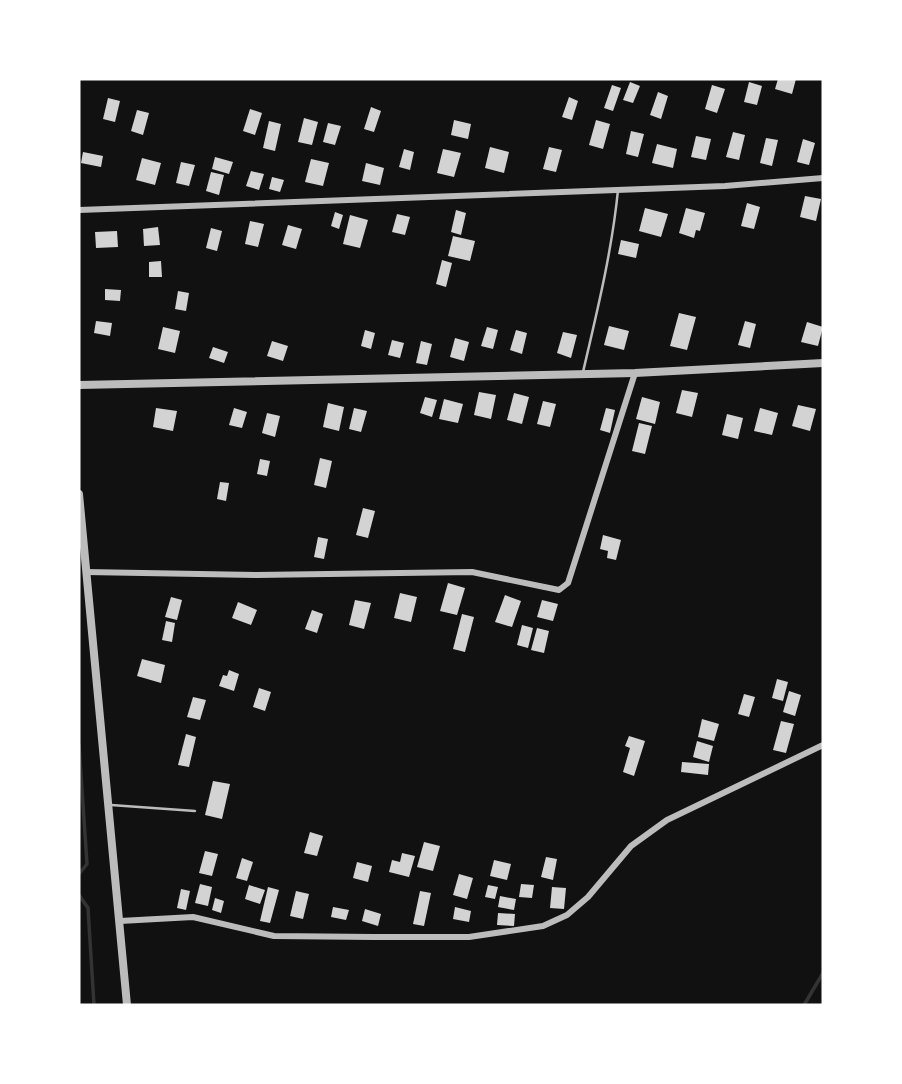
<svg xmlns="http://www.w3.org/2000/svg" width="902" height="1084" viewBox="0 0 902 1084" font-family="Ubuntu,sans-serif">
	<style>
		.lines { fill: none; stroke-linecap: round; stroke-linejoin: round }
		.stream { stroke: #333; stroke-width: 3.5 }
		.building { fill: #d3d3d3 }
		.service { stroke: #bcbcbc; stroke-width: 2.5 }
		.minor { stroke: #bcbcbc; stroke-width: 6 }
		.tertiary { stroke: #bcbcbc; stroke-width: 8 }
	</style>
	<rect width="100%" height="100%" fill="#111"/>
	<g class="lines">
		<g class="stream">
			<path d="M79,745L87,864L79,874"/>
			<path d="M79,895L88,908L94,1005"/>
			<path d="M804,1005L823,973"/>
		</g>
	</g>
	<g class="building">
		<path d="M778,79H796L792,94L775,89Z"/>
		<path d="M630,82L640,86L633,103L623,100Z"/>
		<path d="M749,82L762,86L757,105L744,102Z"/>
		<path d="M612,85L621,88L613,111L604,108Z"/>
		<path d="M712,85L725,89L717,113L705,109Z"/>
		<path d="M658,92L668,96L661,119L650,115Z"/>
		<path d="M569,97L578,101L572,120L562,117Z"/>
		<path d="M108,98L120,101L115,122L103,119Z"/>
		<path d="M371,107L381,111L374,132L364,129Z"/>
		<path d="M250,109L262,113L255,135L243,131Z"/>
		<path d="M137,110L149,113L143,135L131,131Z"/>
		<path d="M304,118L318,122L312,145L298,142Z"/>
		<path d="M454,120L471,124L468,139L451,135Z"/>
		<path d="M596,120L610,124L603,149L589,145Z"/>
		<path d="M269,121L281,124L275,151L263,148Z"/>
		<path d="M328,123L341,126L335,145L323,142Z"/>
		<path d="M631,131L644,134L638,157L626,154Z"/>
		<path d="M733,132L745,135L739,160L726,157Z"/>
		<path d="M696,136L711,139L706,160L691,157Z"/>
		<path d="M766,138L778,140L772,166L760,163Z"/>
		<path d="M803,139L815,143L809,165L797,162Z"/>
		<path d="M657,144L677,149L673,168L652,163Z"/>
		<path d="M490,147L509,152L504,173L485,168Z"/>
		<path d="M549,147L562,150L556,172L543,169Z"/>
		<path d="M404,149L414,152L410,170L399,167Z"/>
		<path d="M443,149L461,153L454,177L437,173Z"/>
		<path d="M83,152L103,156L101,167L81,163Z"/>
		<path d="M215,157L233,162L229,174L212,169Z"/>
		<path d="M142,158L161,163L155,185L136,180Z"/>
		<path d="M311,159L329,163L323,186L305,182Z"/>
		<path d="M181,162L195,165L189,186L176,183Z"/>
		<path d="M366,163L384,168L380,185L362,181Z"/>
		<path d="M251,171L264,174L259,190L246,186Z"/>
		<path d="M211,172L224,175L219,195L206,191Z"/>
		<path d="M272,177L284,180L280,192L269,189Z"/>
		<path d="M805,196L821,199L816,221L800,217Z"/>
		<path d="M747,203L760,207L754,229L741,226Z"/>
		<path d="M645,208L668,214L661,237L639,231Z"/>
		<path d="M686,208L705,213L700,231L696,230L694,238L679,233Z"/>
		<path d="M456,210L466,213L461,235L451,232Z"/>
		<path d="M335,212L343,215L339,229L331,226Z"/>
		<path d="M397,214L410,217L405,235L392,232Z"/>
		<path d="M350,215L368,220L360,248L343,244Z"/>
		<path d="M250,221L264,224L258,247L245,244Z"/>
		<path d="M288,225L302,229L296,249L282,245Z"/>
		<path d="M158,227L160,245L144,246L143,229Z"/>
		<path d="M211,228L222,231L217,251L206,248Z"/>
		<path d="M117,231L118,247L96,248L95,232Z"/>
		<path d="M453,236L475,241L470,261L448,256Z"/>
		<path d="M621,240L639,244L636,258L618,254Z"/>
		<path d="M442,260L452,263L446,287L436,284Z"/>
		<path d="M161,261L162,277H149V262Z"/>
		<path d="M105,289L121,290L120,301L105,300Z"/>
		<path d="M178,291L189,293L186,311L175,309Z"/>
		<path d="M679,313L696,317L687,350L670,346Z"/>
		<path d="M96,321L112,323L110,336L94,333Z"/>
		<path d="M745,321L756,324L750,348L738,345Z"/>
		<path d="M807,322L823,327L818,346L801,342Z"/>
		<path d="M609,326L629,331L624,350L604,345Z"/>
		<path d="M163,327L180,331L175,353L158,349Z"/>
		<path d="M487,327L498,330L493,349L481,346Z"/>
		<path d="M365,330L375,333L371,349L361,346Z"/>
		<path d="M516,330L527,333L522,354L510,350Z"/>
		<path d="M563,332L577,335L571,358L557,353Z"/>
		<path d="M455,338L469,342L464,361L450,357Z"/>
		<path d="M392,340L404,343L400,358L388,355Z"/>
		<path d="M272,341L288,346L283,361L267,356Z"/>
		<path d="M421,341L432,344L427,365L416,363Z"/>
		<path d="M213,347L228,352L224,363L209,358Z"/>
		<path d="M682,390L698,393L692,417L676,413Z"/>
		<path d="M479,392L496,395L491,419L474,415Z"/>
		<path d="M514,393L529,397L522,424L507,420Z"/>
		<path d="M425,397L437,400L432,417L420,413Z"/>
		<path d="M642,397L660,402L655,424L636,419Z"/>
		<path d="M444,399L463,404L458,423L439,419Z"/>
		<path d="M543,401L556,404L550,427L537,424Z"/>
		<path d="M328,403L344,407L339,431L323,427Z"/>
		<path d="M798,405L816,409L810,431L792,426Z"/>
		<path d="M156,408L177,411L173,431L153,427Z"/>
		<path d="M234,408L247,412L242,428L229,425Z"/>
		<path d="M354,408L367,411L361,432L349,429Z"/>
		<path d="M606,408L615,410L610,433L600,430Z"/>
		<path d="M760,408L778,413L772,435L754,431Z"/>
		<path d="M267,413L280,416L275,437L262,433Z"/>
		<path d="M727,414L743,418L738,439L722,435Z"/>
		<path d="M639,423L652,426L645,454L632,451Z"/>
		<path d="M320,458L332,461L326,488L314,485Z"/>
		<path d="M260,459L270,461L267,476L257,474Z"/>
		<path d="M220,482L229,483L226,501L217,499Z"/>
		<path d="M363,508L375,511L368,538L356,535Z"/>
		<path d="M603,535L621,540L616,560L607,558L608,551L600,549Z"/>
		<path d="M318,537L328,539L324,559L314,557Z"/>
		<path d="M448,583L465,588L457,615L440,611Z"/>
		<path d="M400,593L417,597L411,622L394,618Z"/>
		<path d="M505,595L521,601L512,627L495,622Z"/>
		<path d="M171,597L182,600L177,620L165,617Z"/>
		<path d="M355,600L371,603L364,629L349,625Z"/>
		<path d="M542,600L558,604L553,621L537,617Z"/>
		<path d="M238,602L257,610L251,625L232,618Z"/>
		<path d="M312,610L323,614L317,633L305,629Z"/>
		<path d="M462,614L474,617L465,652L453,649Z"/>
		<path d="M166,621L175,623L172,642L162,640Z"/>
		<path d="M522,625L533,628L528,648L517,645Z"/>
		<path d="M537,628L549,631L544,653L531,650Z"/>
		<path d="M142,659L165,665L161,683L137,676Z"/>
		<path d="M229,670L239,674L234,691L219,686L223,675L227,676Z"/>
		<path d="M777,679L788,682L783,701L772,698Z"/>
		<path d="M259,688L271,692L265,711L253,707Z"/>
		<path d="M789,691L801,695L795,716L783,712Z"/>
		<path d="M744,694L755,697L749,717L738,714Z"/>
		<path d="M193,697L206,700L200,720L187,717Z"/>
		<path d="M702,719L719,724L714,741L698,737Z"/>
		<path d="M781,721L794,724L786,753L773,750Z"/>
		<path d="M186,734L196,737L189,767L178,765Z"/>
		<path d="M629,736L645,741L634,776L623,772L630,748L625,746Z"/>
		<path d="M697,741L713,746L709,762L693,757Z"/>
		<path d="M682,762L709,764L708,775L681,772Z"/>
		<path d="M213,781L230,784L222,819L205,815Z"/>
		<path d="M310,832L323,836L317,856L304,853Z"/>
		<path d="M424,842L440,846L433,871L417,867Z"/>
		<path d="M205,851L218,854L212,876L199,873Z"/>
		<path d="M402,853L415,856L409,877L389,872L392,860L400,862Z"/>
		<path d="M546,857L557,859L553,880L541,877Z"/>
		<path d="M242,858L253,862L247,881L236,878Z"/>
		<path d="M494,860L511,864L507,880L490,876Z"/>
		<path d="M357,862L372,866L368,882L353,878Z"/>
		<path d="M459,874L473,878L467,899L453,895Z"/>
		<path d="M200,884L212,887L208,906L195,903Z"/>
		<path d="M521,884L534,885L532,898L519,897Z"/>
		<path d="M249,885L265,890L260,904L245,899Z"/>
		<path d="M488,885L498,887L495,899L485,897Z"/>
		<path d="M268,887L279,890L270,923L260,921Z"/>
		<path d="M552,887L566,888L564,909L550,908Z"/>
		<path d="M181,889L190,891L186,910L177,908Z"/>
		<path d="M296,891L309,894L303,919L290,916Z"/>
		<path d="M420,891L431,893L424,926L413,924Z"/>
		<path d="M500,896L516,899L514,910L498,907Z"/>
		<path d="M215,898L224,901L221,913L212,910Z"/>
		<path d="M333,907L349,910L346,920L331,917Z"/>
		<path d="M455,907L471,911L469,922L453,919Z"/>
		<path d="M365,909L381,914L378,926L362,921Z"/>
		<path d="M498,913L515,914L514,926L497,925Z"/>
	</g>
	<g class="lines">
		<g class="service">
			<path d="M583,372C597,312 612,251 618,190"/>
			<path d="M111,805L195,811"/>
		</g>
		<g class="minor">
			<path d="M79,210L725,186L823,178"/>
			<path d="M86,572L256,575L472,572L559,590L568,583L635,373"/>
			<path d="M120,921L193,917L274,936L374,937H469L543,926L567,915L588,897L631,846L667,820L823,745"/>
		</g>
		<g class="tertiary">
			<path d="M79,385L635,373L823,363"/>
			<path d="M79,494L127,1005"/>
		</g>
	</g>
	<rect width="902" height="1084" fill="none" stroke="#ffffff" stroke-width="161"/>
</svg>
